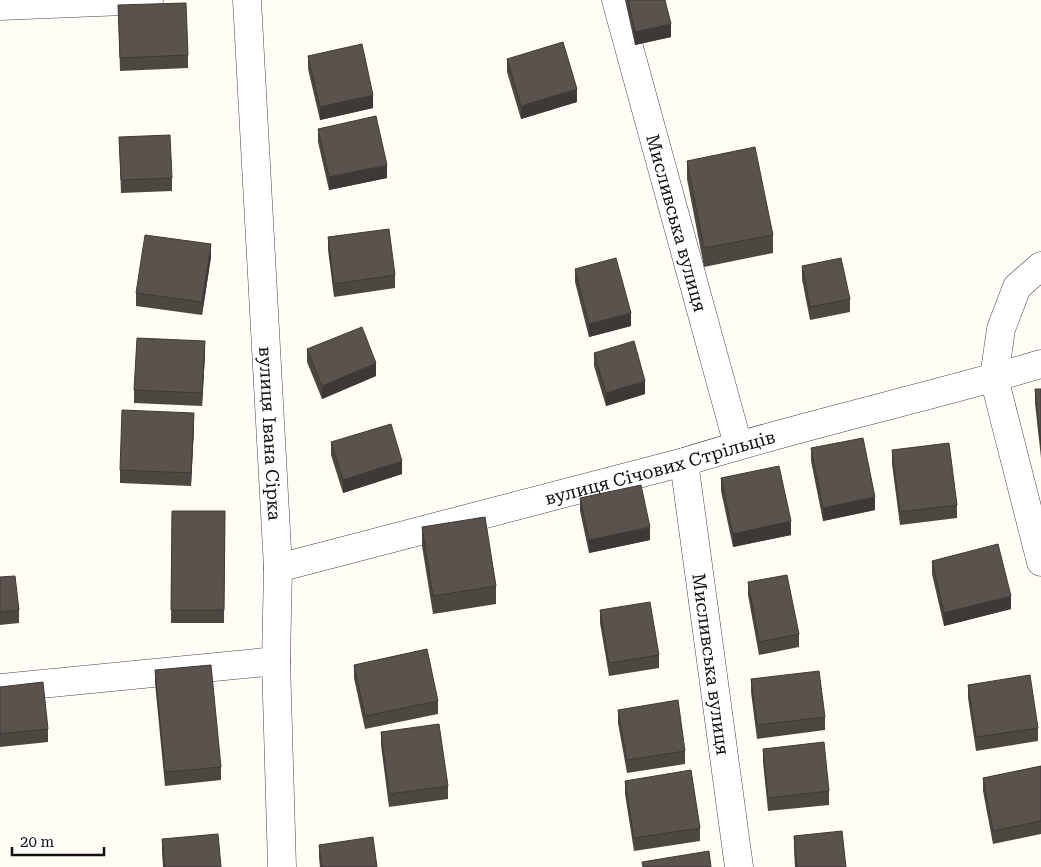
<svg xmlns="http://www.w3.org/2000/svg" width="1041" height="867" viewBox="0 0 1041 867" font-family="'Roboto Serif',serif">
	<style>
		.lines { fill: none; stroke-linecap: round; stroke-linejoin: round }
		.minor-casing { stroke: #444; stroke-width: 29 }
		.minor { stroke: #fff; stroke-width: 28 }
		.wall { fill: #4d4742 }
		.shaded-wall { fill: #3f3936 }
		.building { fill: #5a524d; stroke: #3f3936 }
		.labels { text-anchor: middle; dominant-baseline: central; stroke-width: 5; stroke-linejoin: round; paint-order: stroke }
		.street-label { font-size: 18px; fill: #111; stroke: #fff }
	</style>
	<rect width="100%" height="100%" fill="#fffdf5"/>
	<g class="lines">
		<defs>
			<g id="minor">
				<path id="s1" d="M247,0L278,568L276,661L282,867"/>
				<path id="s2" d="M616,0L738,445"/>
				<path d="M0,6L149,0"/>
				<path d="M1041,266L1017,287L1001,329L994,378L1041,562"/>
				<path id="s3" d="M684,462L739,867"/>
				<path id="s4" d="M278,568L684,462C802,425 923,399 1041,364"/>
				<path d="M0,688L276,661"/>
			</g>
		</defs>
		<use href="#minor" class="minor-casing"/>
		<use href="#minor" class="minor"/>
	</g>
	<g class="wall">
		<path d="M625,0H665L671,37L635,45Z"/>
		<path d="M118,5L188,55V68L120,71Z"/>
		<path d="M308,56L373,108L320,120L308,69Z"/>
		<path d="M507,59L577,102L521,119L507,72Z"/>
		<path d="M318,129L387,178L329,190L318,142Z"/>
		<path d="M119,137L172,178V191L121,193Z"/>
		<path d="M687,161L773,235V253L704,267L687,179Z"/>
		<path d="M328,237L395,275V288L334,297L328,250Z"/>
		<path d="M211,257L202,315L136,306V293Z"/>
		<path d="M802,266L850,299V312L810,320L802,279Z"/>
		<path d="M575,269L631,326L589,337L575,282Z"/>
		<path d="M307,349L376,376L322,399L307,362Z"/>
		<path d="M594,353L645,394L606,406L594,366Z"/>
		<path d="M205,354L202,406L134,403V390Z"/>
		<path d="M1035,389H1041V458L1035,403Z"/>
		<path d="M194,427L191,486L120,483V470Z"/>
		<path d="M331,442L402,474L343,493L331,455Z"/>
		<path d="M811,448L875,510L823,521L811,461Z"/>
		<path d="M892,450L957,505V518L900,525L892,464Z"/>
		<path d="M721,478L791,535L733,547L721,491Z"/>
		<path d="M580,498L650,540L589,553L580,511Z"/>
		<path d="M172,511H225L224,623H171Z"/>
		<path d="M422,527L496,586V604L433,614L422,546Z"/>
		<path d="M932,561L1011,609L944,626L932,574Z"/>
		<path d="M0,577L19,610V623L0,625Z"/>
		<path d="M748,582L799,634V647L759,655L748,595Z"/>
		<path d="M600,610L659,655V668L609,676L600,623Z"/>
		<path d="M354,665L438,701V714L365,729L354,678Z"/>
		<path d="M155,670L221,767V780L165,786L155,683Z"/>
		<path d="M751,679L825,717V730L757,739L751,692Z"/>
		<path d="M968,685L1038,728V741L976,751L968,698Z"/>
		<path d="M0,687L48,729V742L0,747Z"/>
		<path d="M618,710L685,751V764L627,773L618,723Z"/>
		<path d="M381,732L448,786V799L389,807L381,745Z"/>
		<path d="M763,749L829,791V805L768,811L763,762Z"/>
		<path d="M1041,766V834L993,844L983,791V778Z"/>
		<path d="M625,781L700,828V841L634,851L625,794Z"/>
		<path d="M794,836L846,867H795L794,849Z"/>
		<path d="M162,839L221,867H163L162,852Z"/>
		<path d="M319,845L377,867H320L319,858Z"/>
	</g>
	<g class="shaded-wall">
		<path d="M671,24V37L635,45V32Z"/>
		<path d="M577,89V102L521,119V106Z"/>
		<path d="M373,95V108L320,120V107Z"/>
		<path d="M387,165V178L329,190V177Z"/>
		<path d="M211,244V257L202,315V302Z"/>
		<path d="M631,313V326L589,337V324Z"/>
		<path d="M205,341V354L202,406V393Z"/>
		<path d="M376,363V376L322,399V386Z"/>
		<path d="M645,381V394L606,406V393Z"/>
		<path d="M194,413V427L191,486V473Z"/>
		<path d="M402,461V474L343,493V480Z"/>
		<path d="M875,497V510L823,521V508Z"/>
		<path d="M791,521V535L733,547V534Z"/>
		<path d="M650,527V540L589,553V540Z"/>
		<path d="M1011,596V609L944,626V613Z"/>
	</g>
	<g class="building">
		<path d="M628,0H665L671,24L635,32Z"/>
		<path d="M186,3L188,55L120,58L118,5Z"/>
		<path d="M563,42L577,89L521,106L507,59Z"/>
		<path d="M362,44L373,95L320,107L308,56Z"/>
		<path d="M376,116L387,165L329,177L318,129Z"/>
		<path d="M170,135L172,178L121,180L119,137Z"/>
		<path d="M755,147L773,235L704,248L687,161Z"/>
		<path d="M389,229L395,275L334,284L328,237Z"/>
		<path d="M145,235L211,244L202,302L136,293Z"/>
		<path d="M616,258L631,313L589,324L575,269Z"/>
		<path d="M841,258L850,299L810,307L802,266Z"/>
		<path d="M362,327L376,363L322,386L307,349Z"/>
		<path d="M137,338L205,341L202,393L134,390Z"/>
		<path d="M634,341L645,381L606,393L594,353Z"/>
		<path d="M1035,389H1041V445Z"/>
		<path d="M122,410L194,413L191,473L120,470Z"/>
		<path d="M391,424L402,461L343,480L331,442Z"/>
		<path d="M863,438L875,497L823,508L811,448Z"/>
		<path d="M949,443L957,505L900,512L892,450Z"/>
		<path d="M779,466L791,521L733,534L721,478Z"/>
		<path d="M641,485L650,527L589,540L580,498Z"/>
		<path d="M172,511H225L224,610H171Z"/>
		<path d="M485,517L496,586L433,596L422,527Z"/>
		<path d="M998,544L1011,596L944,613L932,561Z"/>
		<path d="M787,575L799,634L759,642L748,582Z"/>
		<path d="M15,576L19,610L0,612V577Z"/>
		<path d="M650,602L659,655L609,663L600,610Z"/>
		<path d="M427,649L438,701L365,716L354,665Z"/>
		<path d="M211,665L221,767L165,772L155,670Z"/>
		<path d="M819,671L825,717L757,725L751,679Z"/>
		<path d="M1030,675L1038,728L976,737L968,685Z"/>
		<path d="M43,682L48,729L0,734V687Z"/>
		<path d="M678,700L685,751L627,760L618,710Z"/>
		<path d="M439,724L448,786L389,794L381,732Z"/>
		<path d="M824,742L829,791L768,798L763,749Z"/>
		<path d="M1041,766V821L993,831L983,778Z"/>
		<path d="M691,770L700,828L634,838L625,781Z"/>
		<path d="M842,831L846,867H797L794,836Z"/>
		<path d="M218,834L221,867H165L162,839Z"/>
		<path d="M373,837L377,867H322L319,845Z"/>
		<path d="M709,851L711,867H643L642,862Z"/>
	</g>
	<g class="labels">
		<g class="street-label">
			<text stroke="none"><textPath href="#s2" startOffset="231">Мисливська вулиця</textPath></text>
			<text stroke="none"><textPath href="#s1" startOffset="434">вулиця Івана Сірка</textPath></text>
			<text stroke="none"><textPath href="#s4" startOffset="395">вулиця Січових Стрільців</textPath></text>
			<text stroke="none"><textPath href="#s3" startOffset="204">Мисливська вулиця</textPath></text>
		</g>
	</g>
	<path d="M12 847v8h92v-8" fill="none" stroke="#111111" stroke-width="2.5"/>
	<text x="20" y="847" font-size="15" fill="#111111" stroke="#ffffff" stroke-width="4" paint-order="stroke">20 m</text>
</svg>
